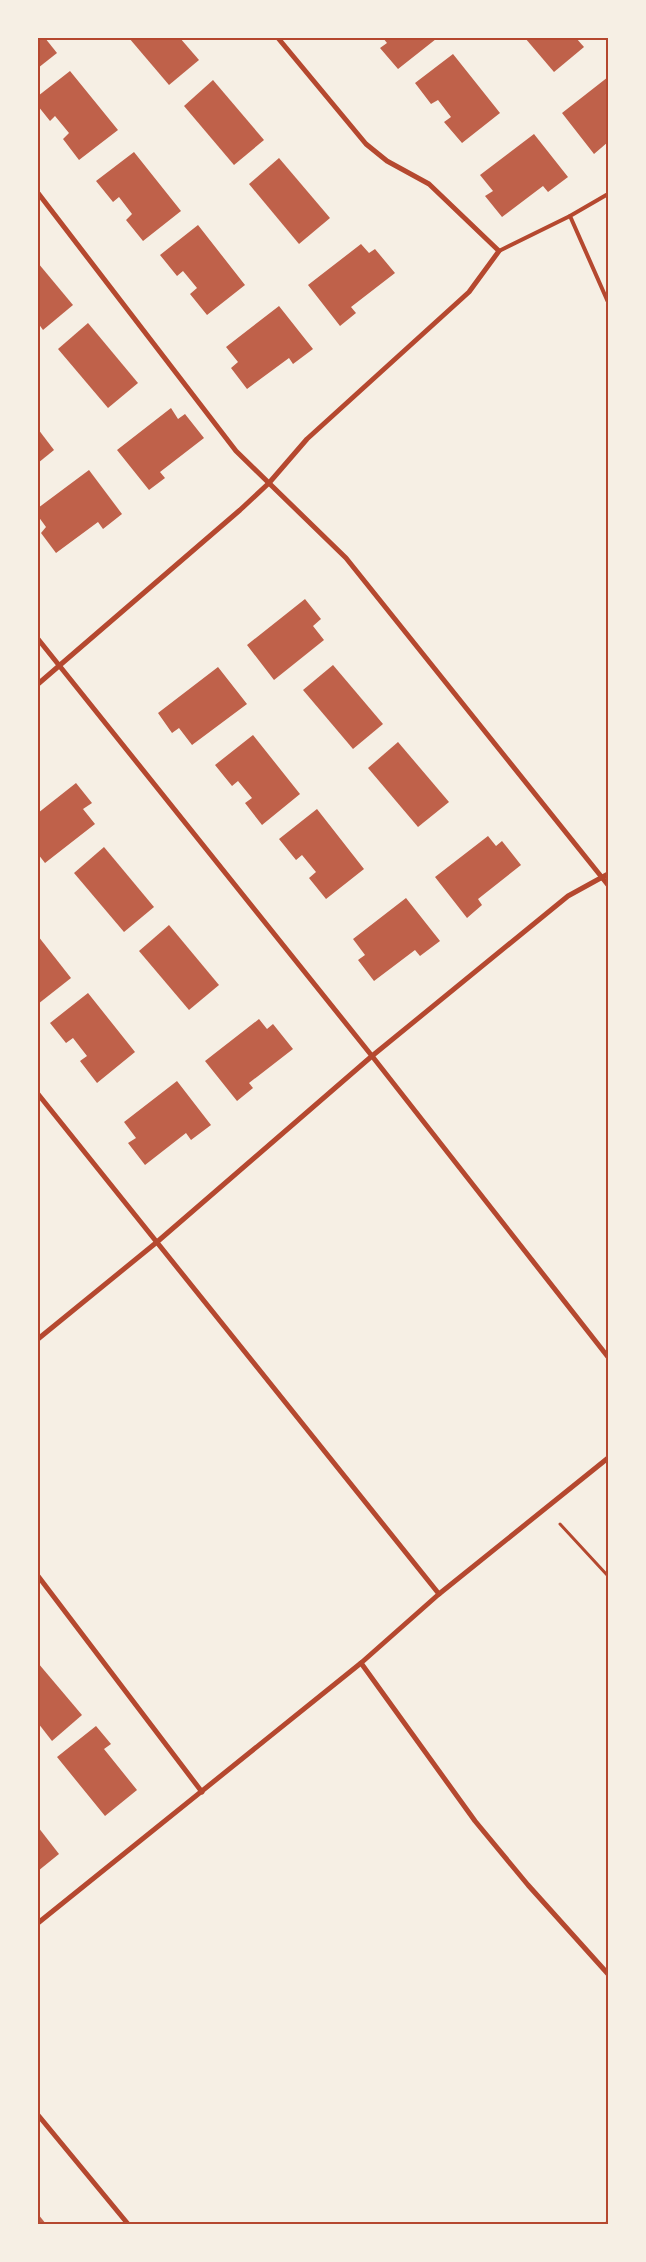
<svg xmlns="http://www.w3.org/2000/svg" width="646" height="2262" viewBox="0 0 646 2262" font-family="Raleway,sans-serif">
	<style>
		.building { fill: #bf614a }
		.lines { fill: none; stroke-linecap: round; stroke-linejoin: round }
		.path { stroke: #b5482f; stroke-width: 3 }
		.service { stroke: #b5482f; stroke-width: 4 }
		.minor { stroke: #b5482f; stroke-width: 5 }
		.neatline { fill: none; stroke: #b5482f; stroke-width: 2 }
	</style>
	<rect width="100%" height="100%" fill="#f6efe4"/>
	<g class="building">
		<path d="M38,38H45L57,53L38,68Z"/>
		<path d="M129,38H180L199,60L169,85Z"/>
		<path d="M383,38H434L436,39L398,69L380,48L387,43Z"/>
		<path d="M525,38H576L584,47L554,72Z"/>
		<path d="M453,54L500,113L462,143L444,122L451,117L438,100L431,104L415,83Z"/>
		<path d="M70,71L118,130L79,160L63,139L69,133L55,116L50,121L38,106V96Z"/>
		<path d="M608,77V133L606,135L608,142L594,154L562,113Z"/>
		<path d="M213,80L264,140L234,165L184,106Z"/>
		<path d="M534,134L568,177L548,192L543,186L502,217L485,196L493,191L480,175Z"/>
		<path d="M134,152L181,211L143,241L126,220L132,214L119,197L113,202L96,181Z"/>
		<path d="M279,158L330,218L299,244L249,184Z"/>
		<path d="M198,225L245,285L207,315L190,294L197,288L183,271L177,276L160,255Z"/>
		<path d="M361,244L369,253L375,249L395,273L351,307L356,313L340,326L308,285Z"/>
		<path d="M38,263L73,305L43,330L38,323Z"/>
		<path d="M279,306L313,349L293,364L289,358L247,389L231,368L238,362L226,347Z"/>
		<path d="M88,323L138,383L108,408L58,349Z"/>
		<path d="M171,408L178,419L185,414L204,438L160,472L165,478L149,490L117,450Z"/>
		<path d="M38,429L54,450L38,463Z"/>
		<path d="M89,470L122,514L103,529L98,522L56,553L41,533L46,527L38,516V508Z"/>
		<path d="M305,599L321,619L313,626L324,640L274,680L247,645Z"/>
		<path d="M333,665L383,724L353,749L303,690Z"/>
		<path d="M218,667L247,704L192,745L179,728L172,733L158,713Z"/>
		<path d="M253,735L300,794L262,825L245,803L252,798L238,781L232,786L215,765Z"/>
		<path d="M398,742L449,802L418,827L368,768Z"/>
		<path d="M76,783L92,803L83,809L95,824L45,863L38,854V813Z"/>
		<path d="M317,809L364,869L326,899L309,878L316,872L302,855L296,860L279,839Z"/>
		<path d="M488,836L496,846L502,841L521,865L478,899L482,905L467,918L435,877Z"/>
		<path d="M104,847L154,907L124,932L74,873Z"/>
		<path d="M406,898L440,941L420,956L415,950L374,981L358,960L365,955L353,939Z"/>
		<path d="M169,925L219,985L189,1010L139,951Z"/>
		<path d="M38,936L71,978L38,1004Z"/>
		<path d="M88,993L135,1052L97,1083L80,1061L87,1056L73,1038L66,1043L50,1023Z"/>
		<path d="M259,1019L267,1029L273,1024L293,1049L249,1083L253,1088L237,1101L205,1061Z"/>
		<path d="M177,1081L211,1125L191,1140L186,1133L145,1165L128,1143L136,1138L124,1122Z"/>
		<path d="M38,1663L82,1715L52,1741L38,1723Z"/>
		<path d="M96,1726L111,1744L104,1749L137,1790L105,1816L57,1757Z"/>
		<path d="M38,1827L59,1854L38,1871Z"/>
		<path d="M38,2214L46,2224H38Z"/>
	</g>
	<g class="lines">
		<path class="path" d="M560,1524L608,1576"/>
		<g class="service">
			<path d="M608,194L570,216L608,302"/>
			<path d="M499,251L570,216"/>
		</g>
		<g class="minor">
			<path d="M38,193L236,451L346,558L608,885"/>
			<path d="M38,639L372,1056L608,1357"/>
			<path d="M38,684L240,510L269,483L307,439L469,292L499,251L429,184L387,161L366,144L278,38"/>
			<path d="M38,1094L439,1594"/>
			<path d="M38,1339L157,1242L372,1056L568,896L608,874"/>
			<path d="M38,1576L202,1792"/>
			<path d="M361,1663L475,1821L528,1885L608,1974"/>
			<path d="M38,1923L361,1663L439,1594L608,1458"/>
			<path d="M38,2115L128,2224"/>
			<path d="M607,2224L608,2223"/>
		</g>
	</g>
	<rect width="646" height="2262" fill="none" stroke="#f6efe4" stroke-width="78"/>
	<rect x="39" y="39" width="568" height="2184" class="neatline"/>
</svg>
